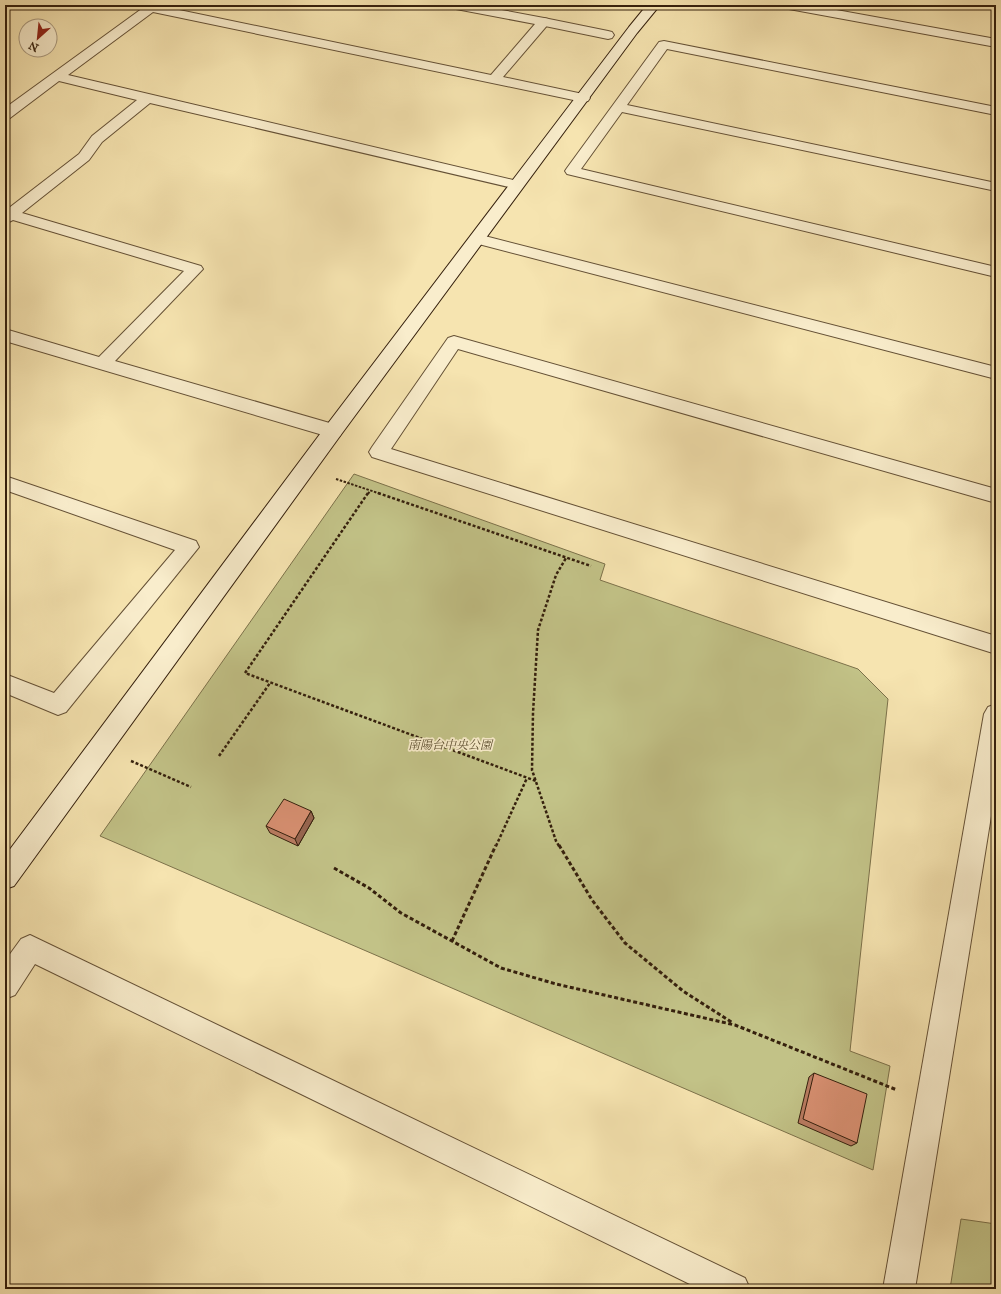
<svg xmlns="http://www.w3.org/2000/svg" width="1001" height="1294" viewBox="0 0 1001 1294" font-family="'IM FELL Great Primer','Noto Serif JP',serif">
	<style>
		.green { fill: #c2c287; stroke: #7c714a }
		.lines { fill: none; stroke-linecap: round; stroke-linejoin: round }
		.lane-casing { stroke: #655136; stroke-width: 2 }
		.street-casing { stroke: #655136; stroke-width: 2 }
		.secondary-casing { stroke: #35200d; stroke-width: 2 }
		.path-far2 { stroke: #35200d; stroke-width: 2; stroke-dasharray: 2.5 1.5; stroke-linecap: butt }
		.path-far1 { stroke: #35200d; stroke-width: 2.5; stroke-dasharray: 3 2; stroke-linecap: butt }
		.path { stroke: #35200d; stroke-width: 3; stroke-dasharray: 4 2.5; stroke-linecap: butt }
		.lane { fill: #f9edcc; fill-rule: evenodd }
		.street { fill: #f9edcc; fill-rule: evenodd }
		.secondary { fill: #f9edcc; fill-rule: evenodd }
		.wall { fill: #ba7c62; stroke: #35200d }
		.shaded-wall { fill: #976550; stroke: #35200d }
		.building { fill: #d89072; stroke: #35200d }
		.labels { text-anchor: middle; dominant-baseline: central; stroke-width: 3.5; stroke-linejoin: round; paint-order: stroke }
		.park-label { font-size: 12px; font-style: italic; fill: #5f5132; stroke: #f9edcc }
	</style>
	<rect width="100%" height="100%" fill="#f6e4b0"/>
	<filter id="stains"><feTurbulence type="fractalNoise" baseFrequency=".005" numOctaves="4"/><feColorMatrix values="0 0 0 0 .2 0 0 0 0 .09 0 0 0 0 .02 0 0 0 .5 -.17"/></filter>
	<radialGradient id="worn" r=".72"><stop offset=".6" stop-color="#630" stop-opacity="0"/><stop offset="1" stop-color="#630" stop-opacity=".3"/></radialGradient>
	<g class="green">
		<path d="M354,474L605,564L600,580L858,669L888,699L850,1051L890,1066L873,1170L100,836Z"/>
		<path d="M961,1219L996,1224V1289H950Z"/>
	</g>
	<g class="lines">
		<defs>
			<path id="lane" d="M544,18L608,31L612,32L614,35L612,38L608,39L540,25L538,22L540,19Z"/>
			<g id="street">
				<path d="M147,5H161L160,6L491,75L535,24L456,9L452,8L450,5H475L544,18L548,19L550,22L503,77L583,94L588,95L590,98L588,101L583,102L153,12L68,75L522,182L524,185L522,188L517,189L150,103L102,142L89,160L22,213L201,266L203,269L115,361L340,426L342,431L340,436L333,438L5,341V329L99,357L184,271L13,220L5,224V211L79,154L92,136L137,100L59,81L10,118L5,119V108Z"/>
				<path d="M783,5H809L996,39V47L789,9L785,8Z"/>
				<path d="M664,41L996,107V115L667,49L627,105L996,183V191L622,112L581,169L996,267V277L567,174L565,171L567,168L659,42Z"/>
				<path d="M477,234L996,367V379L471,242L469,239L471,236Z"/>
				<path d="M454,336L996,489V503L458,349L391,449L996,636V654L372,457L369,452L372,447L448,338Z"/>
				<path d="M5,476L196,541L199,547L66,712L58,715L5,693V674L54,693L175,550L5,490Z"/>
				<path d="M996,704V785L915,1289H883L984,714L988,707Z"/>
				<path d="M30,935L745,1278L750,1289H700L35,964L15,995L5,999V961L21,939Z"/>
			</g>
			<path id="secondary" d="M647,5H660L637,33L340,436L14,886L5,889V856L326,426L629,27Z"/>
		</defs>
		<use href="#lane" class="lane-casing"/>
		<use href="#street" class="street-casing"/>
		<use href="#secondary" class="secondary-casing"/>
		<g class="path-far2">
			<path d="M336,479L381,494"/>
			<path d="M368,494L370,491"/>
		</g>
		<g class="path-far1">
			<path d="M368,493L245,673L536,781"/>
			<path d="M378,493L591,566"/>
			<path d="M219,756L270,683"/>
			<path d="M131,761L191,787"/>
			<path d="M496,846L527,778"/>
			<path d="M559,846L556,841L532,770L533,713L538,630L556,575L566,558"/>
		</g>
		<g class="path">
			<path d="M559,845L592,900L625,943L683,991L733,1023"/>
			<path d="M334,868L369,888L401,913L501,968L556,984L735,1025L897,1090"/>
			<path d="M452,941L496,845"/>
		</g>
		<use href="#lane" class="lane"/>
		<use href="#street" class="street"/>
		<use href="#secondary" class="secondary"/>
	</g>
	<g class="wall">
		<path d="M311,811L314,818L298,846L270,833L266,826Z"/>
		<path d="M814,1073L857,1143L851,1146L798,1123L809,1077Z"/>
	</g>
	<path class="shaded-wall" d="M311,811L314,818L298,846L295,839Z"/>
	<g class="building">
		<path d="M284,799L311,811L295,839L266,826Z"/>
		<path d="M814,1073L867,1094L857,1143L803,1119Z"/>
	</g>
	<g class="labels">
		<g class="park-label">
			<text x="450" y="745">南陽台中央公園</text>
		</g>
	</g>
	<rect width="1001" height="1294" fill="none" stroke="#f6e4b0" stroke-width="20"/>
	<rect x="6" y="6" width="989" height="1282" fill="none" stroke="#35200d" stroke-width="2"/>
	<rect x="10" y="10" width="981" height="1274" fill="none" stroke="#35200d"/>
	<g transform="translate(38 38) rotate(207)"><circle r="19" fill="#f9edcc" stroke="#ab9b80"/>
	<path d="M0-3L7 15L0 10L-7 15Z" fill="#8f2418"/>
	<text y="-6" font-size="11" font-weight="bold" text-anchor="middle" fill="#35200d">N</text>
	</g>
	<rect width="100%" height="100%" filter="url(#stains)"/>
	<rect width="100%" height="100%" fill="url(#worn)"/>
</svg>
